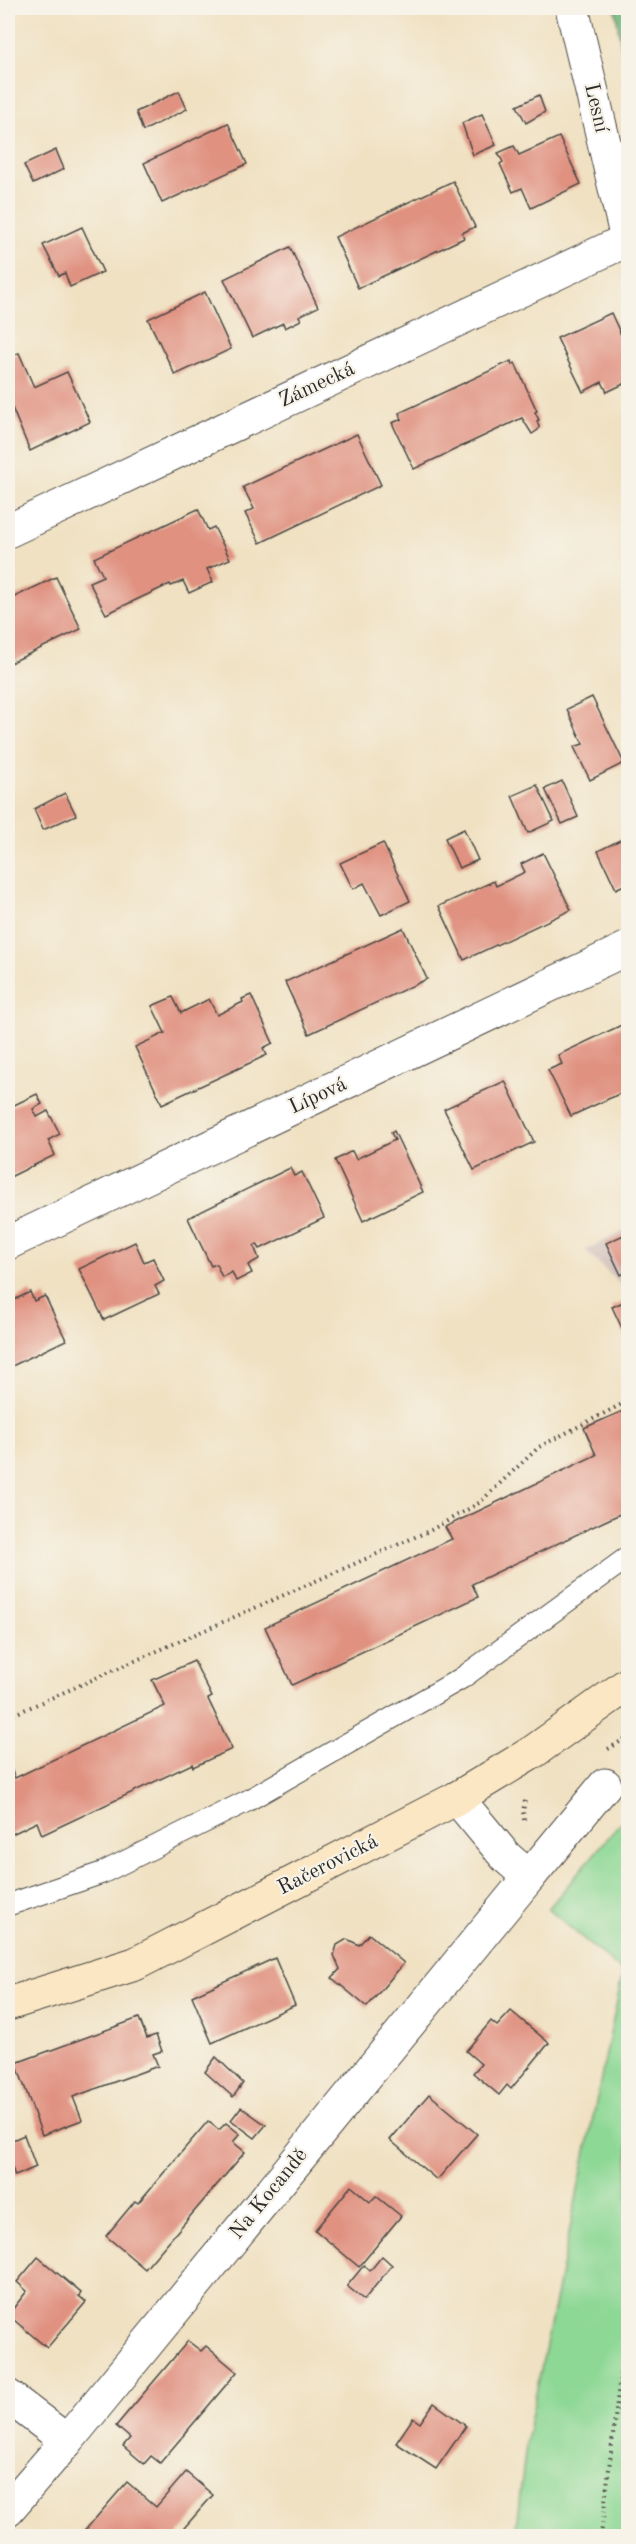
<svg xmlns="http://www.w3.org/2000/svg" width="636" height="2544" viewBox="0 0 636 2544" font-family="'Old Standard TT',serif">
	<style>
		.industrial { fill: #d1c0bc }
		.green { fill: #8ed895; stroke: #5c8260; stroke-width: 1.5 }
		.forest { fill: #72b87e; stroke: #4e7254; stroke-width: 1.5 }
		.building { fill: #e09180 }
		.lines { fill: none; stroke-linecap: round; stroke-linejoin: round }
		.service-casing { stroke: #494642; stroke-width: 23 }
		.minor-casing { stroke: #494642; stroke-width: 35 }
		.secondary-casing { stroke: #494642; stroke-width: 35 }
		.path { stroke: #494642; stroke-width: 4; stroke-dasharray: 1.5 4.5; stroke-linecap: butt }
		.service { stroke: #fff; stroke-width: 21 }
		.minor { stroke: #fff; stroke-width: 33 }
		.secondary { stroke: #fbe7c3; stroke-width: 33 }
		.labels { text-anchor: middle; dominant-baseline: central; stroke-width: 4.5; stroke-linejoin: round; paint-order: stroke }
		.street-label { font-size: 21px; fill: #2b2b2b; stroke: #f7f3e8 }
	</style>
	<rect width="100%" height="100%" fill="#f7f3e8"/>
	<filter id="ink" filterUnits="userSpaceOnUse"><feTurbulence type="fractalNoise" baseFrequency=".0167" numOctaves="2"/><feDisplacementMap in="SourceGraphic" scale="12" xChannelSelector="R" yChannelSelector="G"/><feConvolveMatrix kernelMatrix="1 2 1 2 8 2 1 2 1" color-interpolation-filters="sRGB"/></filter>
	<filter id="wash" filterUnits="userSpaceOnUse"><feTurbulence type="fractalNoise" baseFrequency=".008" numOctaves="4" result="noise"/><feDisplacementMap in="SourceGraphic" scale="24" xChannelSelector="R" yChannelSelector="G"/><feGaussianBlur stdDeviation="1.35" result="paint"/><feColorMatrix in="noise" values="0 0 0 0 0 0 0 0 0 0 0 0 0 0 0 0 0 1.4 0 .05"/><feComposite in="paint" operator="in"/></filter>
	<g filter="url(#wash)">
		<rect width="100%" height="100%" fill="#f0e1c2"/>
		<path class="industrial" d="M628,1229V1292L585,1250Z"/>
		<path class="green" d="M628,1814V2536H515L527,2437L623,1972L548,1909Z"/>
		<path class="forest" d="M615,8H628V89Z"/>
		<g id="blocks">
			<g class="building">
				<path d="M179,91L187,109L143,131L136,112Z"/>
				<path d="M539,95L545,112L526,123L517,106Z"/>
				<path d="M482,114L496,145L473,155L462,123Z"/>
				<path d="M228,123L247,164L162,203L144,163Z"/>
				<path d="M559,137L581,184L531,208L522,188L513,192L500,164L503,162L498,153L514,146L519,155Z"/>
				<path d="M56,150L64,169L33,184L24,165Z"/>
				<path d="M453,181L475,227L462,233L464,238L358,288L335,237Z"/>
				<path d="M82,227L103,272L70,287L65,273L59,276L43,245Z"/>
				<path d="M290,247L318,307L299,316L301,320L285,328L283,323L252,338L224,279Z"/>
				<path d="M205,292L231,349L175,375L148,319Z"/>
				<path d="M611,313L628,350V382L607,392L602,382L583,392L557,338Z"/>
				<path d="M19,353L34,387L67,372L90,422L30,451L8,398V357Z"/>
				<path d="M511,361L512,365L515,363L537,411L535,412L539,420L537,421L539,427L538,430L532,434L522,418L414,469L392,423L402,419L399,413Z"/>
				<path d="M357,434L381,485L260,543L245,513L254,509L243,487Z"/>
				<path d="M198,509L208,530L214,527L230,559L207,569L213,582L189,593L183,581L171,586L170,584L106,614L89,582L103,576L94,558Z"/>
				<path d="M56,577L81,629L8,664V600Z"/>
				<path d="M592,697L624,763L590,780L574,747L583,744L567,709Z"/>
				<path d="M562,781L578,817L562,824L545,789Z"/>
				<path d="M537,785L554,821L528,833L512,796Z"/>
				<path d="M65,793L76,815L43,830L34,809Z"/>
				<path d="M464,829L478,860L459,868L445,838Z"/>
				<path d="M628,836V883L616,889L598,851Z"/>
				<path d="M383,843L410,901L381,915L364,883L353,889L340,863Z"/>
				<path d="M543,853L571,910L464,960L439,906L494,881L496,886L525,872L521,864Z"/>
				<path d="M403,928L427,979L309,1034L285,982Z"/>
				<path d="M251,995L273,1043L263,1048L267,1055L162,1104L135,1047L165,1033L152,1006L173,997L181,1013L209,999L217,1015L243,1002L242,999Z"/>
				<path d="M628,1022V1090L571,1116L548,1070L562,1064L558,1055Z"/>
				<path d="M505,1081L534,1142L474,1170L444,1109Z"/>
				<path d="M37,1094L42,1104L33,1109L37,1117L48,1111L60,1134L48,1140L55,1155L8,1178V1108Z"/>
				<path d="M394,1131L423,1192L363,1221L335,1160L352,1151L356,1159L395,1140L391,1133Z"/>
				<path d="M290,1168L294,1176L302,1172L324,1218L260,1249L257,1244L254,1246L259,1259L248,1265L252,1273L236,1281L232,1272L222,1277L216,1264L211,1266L188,1218Z"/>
				<path d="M628,1233V1271L621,1275L606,1243Z"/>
				<path d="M135,1242L144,1262L153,1258L164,1281L155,1286L159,1294L104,1320L79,1269Z"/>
				<path d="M30,1292L34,1301L45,1296L66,1340L8,1368V1303Z"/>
				<path d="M628,1300V1341L612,1307Z"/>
				<path d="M625,1410L628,1417V1514L624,1516L622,1513L472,1584L478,1597L292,1685L265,1627L452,1539L445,1527L596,1455L584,1428Z"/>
				<path d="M194,1661L212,1697L208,1699L232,1749L193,1767L192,1764L42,1835L37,1822L8,1836V1762L15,1778L165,1706L152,1680Z"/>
				<path d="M369,1934L404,1963L367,2007L332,1978L340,1969L334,1955L337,1945L347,1939L359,1945Z"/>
				<path d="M275,1958L295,2005L212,2043L192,1996Z"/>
				<path d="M511,2011L549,2043L511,2089L507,2085L499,2095L473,2073L481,2064L466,2051L491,2021L497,2026Z"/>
				<path d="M139,2018L147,2038L156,2035L162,2051L153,2054L158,2066L73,2097L82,2120L42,2135L16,2063Z"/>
				<path d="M216,2057L243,2083L233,2097L205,2072Z"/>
				<path d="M429,2094L477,2134L437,2180L390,2140Z"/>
				<path d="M241,2107L266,2125L255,2138L231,2120Z"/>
				<path d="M208,2121L219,2130L226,2123L240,2134L233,2142L245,2152L145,2269L106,2236L135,2201L138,2203Z"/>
				<path d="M24,2135L36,2167L15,2176L8,2156V2142Z"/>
				<path d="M351,2186L370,2202L376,2196L401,2216L359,2267L315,2230Z"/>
				<path d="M382,2256L392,2265L364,2300L347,2286L364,2265L370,2271Z"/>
				<path d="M38,2257L81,2293L79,2296L86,2302L47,2348L8,2315L27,2291L17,2282Z"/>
				<path d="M188,2341L201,2351L206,2346L237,2372L160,2463L151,2456L144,2464L123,2446L130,2438L116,2426Z"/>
				<path d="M434,2403L466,2426L436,2469L396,2443L413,2418L420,2423Z"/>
				<path d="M186,2472L213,2495L177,2536H80L127,2482L156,2507Z"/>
			</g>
		</g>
	</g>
	<g filter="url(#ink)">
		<use href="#blocks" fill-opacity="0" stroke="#494642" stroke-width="1.5"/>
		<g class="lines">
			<defs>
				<path id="service" d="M8,1905L102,1873L247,1801L462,1678L628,1557"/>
				<g id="minor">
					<path d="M572,8L628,243"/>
					<path d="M8,531L627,240"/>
					<path d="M8,1243L628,948"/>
					<path d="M457,1798L506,1857L529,1877L605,1785"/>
					<path d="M8,2396L67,2441"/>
					<path d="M8,2509L67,2441L529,1877"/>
				</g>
				<path id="secondary" d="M8,2004L135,1964L457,1798L533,1752L628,1684"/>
			</defs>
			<use href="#service" class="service-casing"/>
			<use href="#minor" class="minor-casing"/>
			<use href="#secondary" class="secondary-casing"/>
			<g class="path">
				<path d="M8,1717L431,1530L479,1503L539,1447L628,1401"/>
				<path d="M608,1749L628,1737"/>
				<path d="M524,1820L523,1811L525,1801"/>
				<path d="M601,2536L628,2309"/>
			</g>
			<use href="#service" class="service"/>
			<use href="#minor" class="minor"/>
			<use href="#secondary" class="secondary"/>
		</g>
	</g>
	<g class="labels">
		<g class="street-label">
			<text transform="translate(596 108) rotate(77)">Lesní</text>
			<text transform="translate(317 385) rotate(-25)">Zámecká</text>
			<text transform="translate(318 1096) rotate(-25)">Lípová</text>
			<text transform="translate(328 1865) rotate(-27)">Račerovická</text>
			<text transform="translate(269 2194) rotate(-51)">Na Kocandě</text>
		</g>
	</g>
	<rect width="636" height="2544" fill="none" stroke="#f7f3e8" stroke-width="30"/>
</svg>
